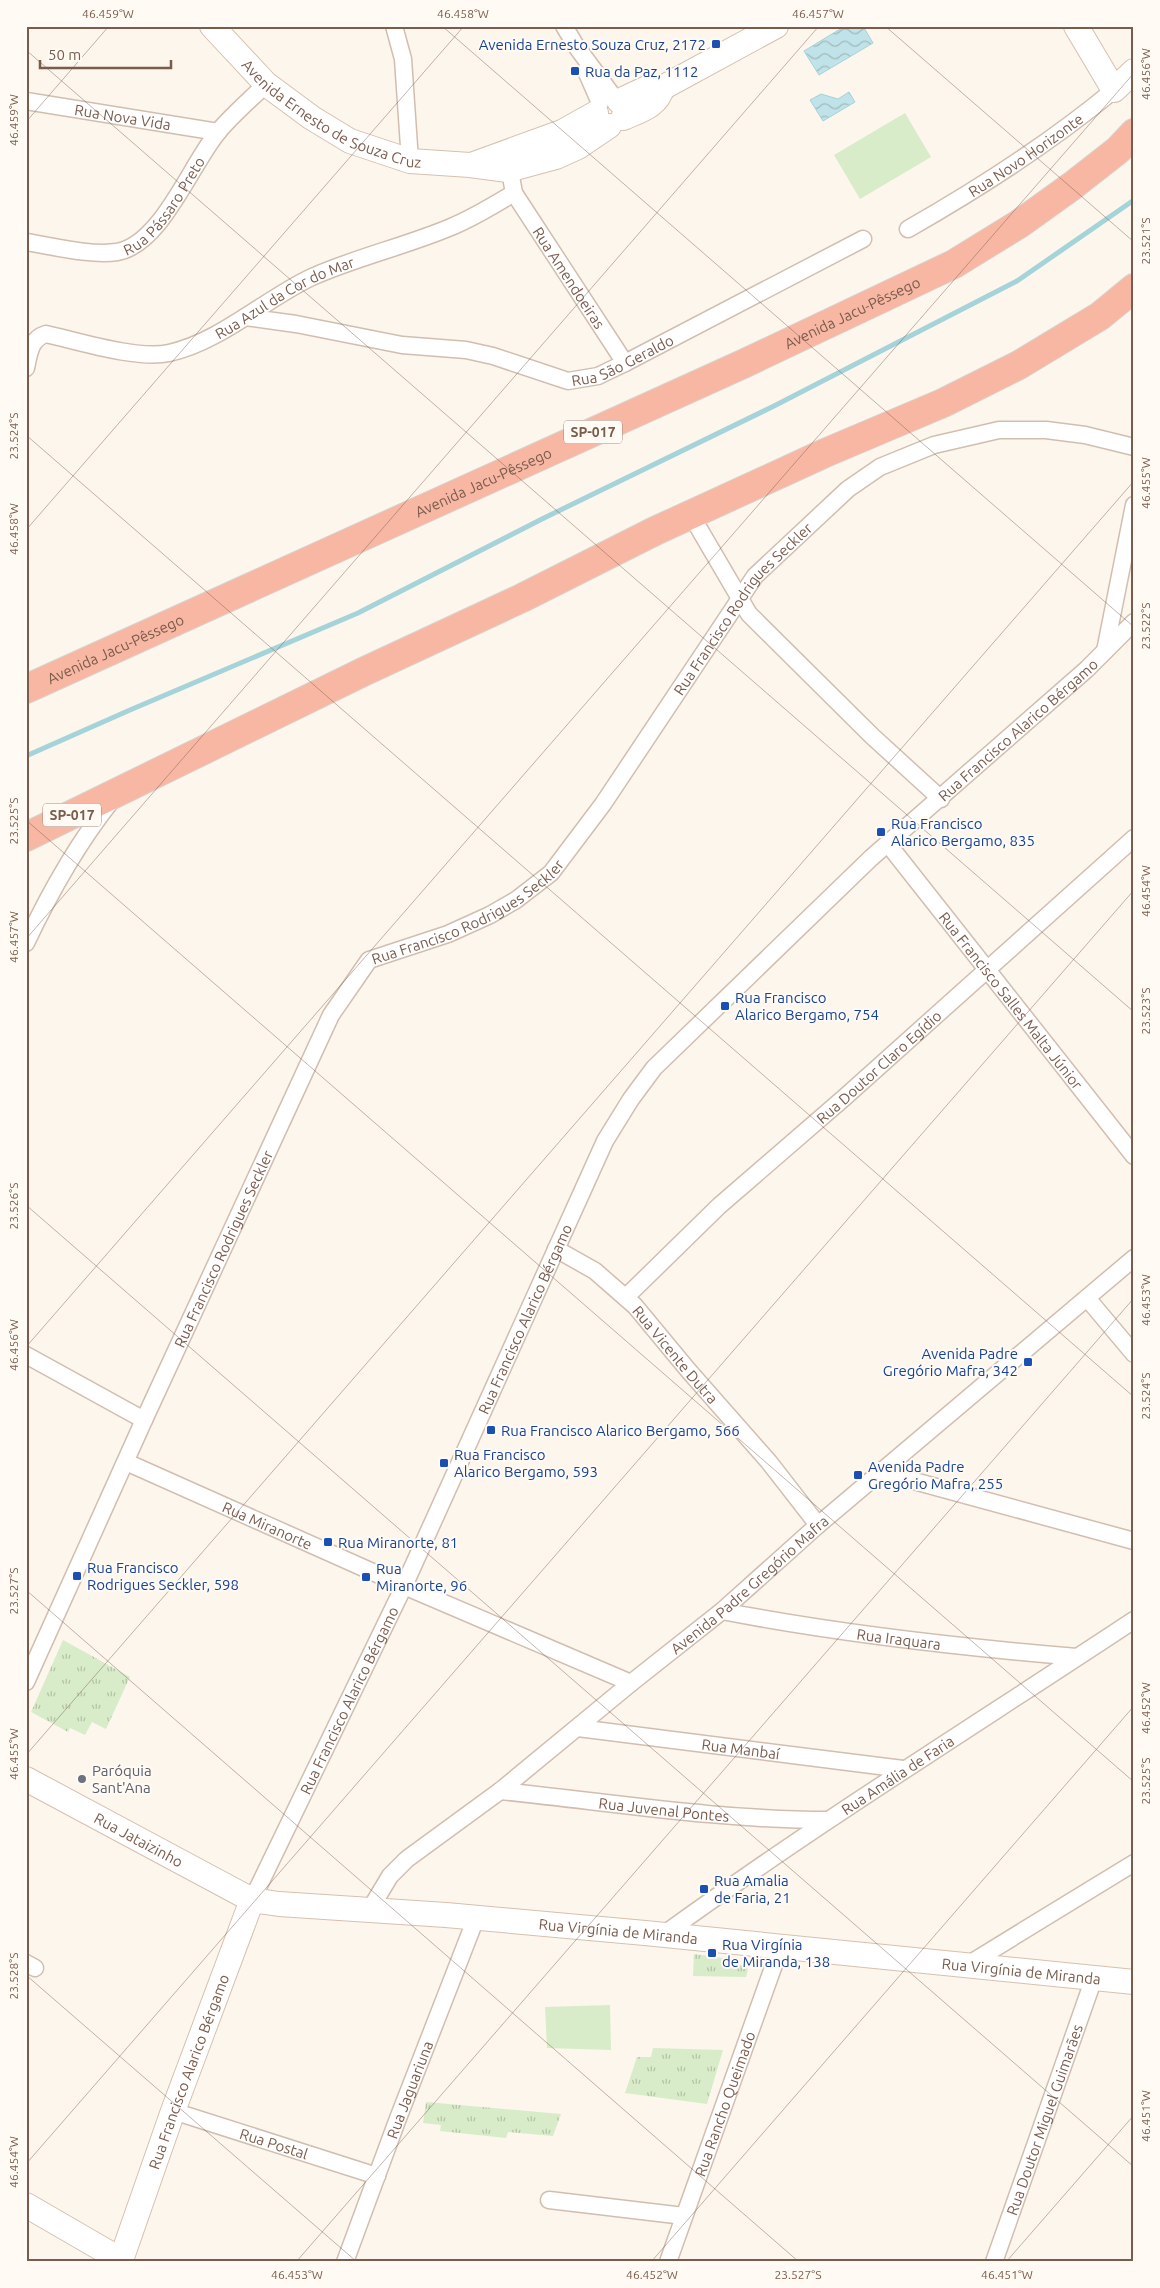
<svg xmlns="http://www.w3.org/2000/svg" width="1160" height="2288" viewBox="0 0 1160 2288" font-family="Ubuntu,sans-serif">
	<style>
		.grass { fill: url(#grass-tufts) }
		.pitch { fill: #d8ecc9 }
		.water { fill: url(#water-waves); stroke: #a5d3da }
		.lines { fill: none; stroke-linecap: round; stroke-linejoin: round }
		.stream { stroke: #a5d3da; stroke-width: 5 }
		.street-casing { stroke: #d1beb0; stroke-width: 19 }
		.secondary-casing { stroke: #d6c0b0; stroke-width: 26 }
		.highway-casing { stroke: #dad1cd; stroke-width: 30 }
		.street { stroke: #fff; stroke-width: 16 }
		.secondary { stroke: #fff; stroke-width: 24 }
		.highway { stroke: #f7b7a3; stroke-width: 28 }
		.ticks { fill: none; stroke: #7a5c4d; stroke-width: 1; stroke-opacity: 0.45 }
		.transit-dot { fill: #1a4fb4; stroke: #fffaf3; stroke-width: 2 }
		.worship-dot { fill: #6b7280; stroke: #fffaf3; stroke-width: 2 }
		.labels { text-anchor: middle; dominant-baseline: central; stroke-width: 4; stroke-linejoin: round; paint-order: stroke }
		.shield { fill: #fffaf3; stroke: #a28b7f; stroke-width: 1 }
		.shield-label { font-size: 14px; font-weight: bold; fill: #7a5c4d }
		.transit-label { font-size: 15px; fill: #164399; stroke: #fffaf3; text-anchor: start }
		.street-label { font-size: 15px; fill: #7a5c4d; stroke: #fffaf3 }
		.worship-label { font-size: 15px; fill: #5b616d; stroke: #fffaf3; text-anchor: start }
		.neatline { fill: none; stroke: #7a5c4d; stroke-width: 2 }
		.ticks-label { font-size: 12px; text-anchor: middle; fill: #7a5c4d }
	</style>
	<defs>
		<pattern id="grass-tufts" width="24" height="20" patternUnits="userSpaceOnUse" patternTransform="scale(1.25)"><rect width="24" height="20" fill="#d8ecc9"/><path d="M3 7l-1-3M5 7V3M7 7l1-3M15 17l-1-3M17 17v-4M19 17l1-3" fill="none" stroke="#b4c2a5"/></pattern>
		<pattern id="water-waves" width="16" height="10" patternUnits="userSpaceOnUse" patternTransform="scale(1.25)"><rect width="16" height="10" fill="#bfe3e8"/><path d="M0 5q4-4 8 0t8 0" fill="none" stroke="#a0bbbe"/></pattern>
	</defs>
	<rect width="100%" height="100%" fill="#fdf6ec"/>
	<g class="grass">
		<path d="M63,1640L130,1677L106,1729L92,1722L85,1735L70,1728L68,1732L31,1712Z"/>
		<path d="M694,1954L729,1959L748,1969L746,1977L693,1976Z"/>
		<path d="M653,2048L723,2050L707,2104L625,2093L637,2057H651Z"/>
		<path d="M426,2102L561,2114L553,2136L508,2132L506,2138L440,2131L441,2125L423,2123Z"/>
	</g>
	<g class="pitch">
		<path d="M905,113L931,157L860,199L834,155Z"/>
		<path d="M610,2005L611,2050L547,2048L545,2007Z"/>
	</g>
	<g class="water">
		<path d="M845,26H863L873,43L819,75L804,51Z"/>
		<path d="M849,92L855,102L823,121L810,100L821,94L838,99Z"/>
	</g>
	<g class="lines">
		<path class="stream" d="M26,756L130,710L358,613L542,519L774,406L1017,281L1134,200"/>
		<defs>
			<g id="street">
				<path d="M394,26L403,59L410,161"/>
				<path d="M564,26L576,46L615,99"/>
				<path d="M586,71L600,103"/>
				<path id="s1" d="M26,101L218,132"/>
				<path id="s2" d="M514,193L625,363"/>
				<path id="s3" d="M908,229C980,188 1050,143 1114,90"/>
				<path id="s4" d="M26,242C52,246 91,256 117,252C161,245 191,164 218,132C232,115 250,100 266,84"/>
				<path id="s5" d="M245,317L296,324L402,345L466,350L493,356L568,381L598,376L625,363L863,239"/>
				<path id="s6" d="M26,368C29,354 30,339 46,334C78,341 137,360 169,353C220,342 265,299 312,277C357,257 406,246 451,227C473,218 494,205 514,193L508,160"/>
				<path d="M691,515L749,614L872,736L941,799"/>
				<path d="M1105,651L1134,505"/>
				<path id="s7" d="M888,844L1134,1156"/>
				<path d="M26,943C50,892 77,844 112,800"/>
				<path id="s8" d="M556,1249L595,1271L635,1306L688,1370L769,1462L818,1525"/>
				<path id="s9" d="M626,1297L719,1206L845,1097L1134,838"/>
				<path d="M1087,1298L1134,1354"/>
				<path d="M26,1355L144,1420"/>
				<path id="s10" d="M126,1462L404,1586L631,1683"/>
				<path d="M881,1472L1134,1541"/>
				<path id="s11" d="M722,1611C840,1634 958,1647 1077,1657"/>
				<path id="s12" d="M26,1682L144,1420L331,1015L369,960L448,934L490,915L516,900L551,873L603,804L755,576L848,489L880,467L934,445L999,430H1046L1085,435L1134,447"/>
				<path id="s13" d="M578,1728L903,1769"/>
				<path id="s14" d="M500,1791C609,1802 718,1820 828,1820"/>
				<path id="s15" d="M252,1900L404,1586L605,1141L631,1099L654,1068L871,858L1087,669L1134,622"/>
				<path id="s16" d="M369,1911L390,1876L407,1859L500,1791L631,1683L722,1611L818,1525L1134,1258"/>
				<path id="s17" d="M663,1935C816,1824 977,1724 1134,1620"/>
				<path d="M26,1963L35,1968"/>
				<path d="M969,1964L1134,1863"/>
				<path id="s18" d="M173,2111L377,2176"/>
				<path d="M549,2200L684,2216"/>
				<path id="s19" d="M345,2262L397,2121L476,1918"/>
				<path id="s20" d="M668,2262L780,1948"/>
				<path id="s21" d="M994,2262L1094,1978"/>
			</g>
			<g id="secondary">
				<path id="s22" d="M212,26L266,84L312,118L350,141L410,161L470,165L508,170L556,157L578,147L609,126"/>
				<path d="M1076,26L1114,90L1134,71"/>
				<path d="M619,101L649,87L662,88L776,26"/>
				<path d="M623,118C639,111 658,106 662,88"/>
				<path d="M474,164L562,132L596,113"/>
				<path id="s23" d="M26,1779L252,1900L279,1904L446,1915L645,1933L1134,1982"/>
				<path id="s24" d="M26,2205L121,2260L173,2111L252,1900"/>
			</g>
			<g id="highway">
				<path id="s25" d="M26,689L743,364L954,264L1019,224L1072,186L1118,150L1134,133"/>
				<path d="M26,837L363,672L522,598L655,531L825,453L943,403L1019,365L1100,316L1134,288"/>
			</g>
		</defs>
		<use href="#street" class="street-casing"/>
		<use href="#secondary" class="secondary-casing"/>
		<use href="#highway" class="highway-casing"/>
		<use href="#street" class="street"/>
		<use href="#secondary" class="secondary"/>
		<use href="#highway" class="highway"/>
	</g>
	<path class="ticks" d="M442,26L1134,627M885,26L1134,242M26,50L1134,1012M26,122L109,26M26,435L1134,1397M26,530L464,26M26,820L1134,1782M26,939L819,26M26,1205L1134,2167M26,1347L1134,73M26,1590L799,2262M26,1755L1134,481M26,1975L357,2262M26,2164L1134,890M296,2262L1134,1298M651,2262L1134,1706M1006,2262L1134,2115"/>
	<g class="transit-dot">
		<rect x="711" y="39" width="10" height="10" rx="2.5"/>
		<rect x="570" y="66" width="10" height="10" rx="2.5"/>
		<rect x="876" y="827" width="10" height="10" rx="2.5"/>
		<rect x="720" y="1001" width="10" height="10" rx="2.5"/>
		<rect x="1023" y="1357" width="10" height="10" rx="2.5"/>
		<rect x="486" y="1425" width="10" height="10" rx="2.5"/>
		<rect x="439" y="1458" width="10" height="10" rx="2.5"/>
		<rect x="853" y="1470" width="10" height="10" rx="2.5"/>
		<rect x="323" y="1537" width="10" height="10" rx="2.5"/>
		<rect x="72" y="1571" width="10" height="10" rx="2.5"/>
		<rect x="361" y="1572" width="10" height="10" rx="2.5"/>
		<rect x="699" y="1884" width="10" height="10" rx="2.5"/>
		<rect x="707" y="1948" width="10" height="10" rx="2.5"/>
	</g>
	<circle class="worship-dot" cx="82" cy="1779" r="5"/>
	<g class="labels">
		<g class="shield">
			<rect x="564" y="420.5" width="58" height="23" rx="4"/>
			<rect x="43" y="803.5" width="58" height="23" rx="4"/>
		</g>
		<g class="shield-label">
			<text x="593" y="432">SP-017</text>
			<text x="72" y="815">SP-017</text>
		</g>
		<g class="transit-label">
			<text x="706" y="44" text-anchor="end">Avenida Ernesto Souza Cruz, 2172</text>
			<text x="585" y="71">Rua da Paz, 1112</text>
			<text x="891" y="823">Rua Francisco<tspan x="891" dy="17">Alarico Bergamo, 835</tspan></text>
			<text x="735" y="997">Rua Francisco<tspan x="735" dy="17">Alarico Bergamo, 754</tspan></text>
			<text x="1018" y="1353" text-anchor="end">Avenida Padre<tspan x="1018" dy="17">Gregório Mafra, 342</tspan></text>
			<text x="501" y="1430">Rua Francisco Alarico Bergamo, 566</text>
			<text x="454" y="1454">Rua Francisco<tspan x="454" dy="17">Alarico Bergamo, 593</tspan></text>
			<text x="868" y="1466">Avenida Padre<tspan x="868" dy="17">Gregório Mafra, 255</tspan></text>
			<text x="338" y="1542">Rua Miranorte, 81</text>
			<text x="87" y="1567">Rua Francisco<tspan x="87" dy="17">Rodrigues Seckler, 598</tspan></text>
			<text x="376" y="1568">Rua<tspan x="376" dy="17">Miranorte, 96</tspan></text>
			<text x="714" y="1880">Rua Amalia<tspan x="714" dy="17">de Faria, 21</tspan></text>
			<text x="722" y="1944">Rua Virgínia<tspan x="722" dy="17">de Miranda, 138</tspan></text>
		</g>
		<g class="street-label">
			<text stroke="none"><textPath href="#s22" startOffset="152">Avenida Ernesto de Souza Cruz</textPath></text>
			<text stroke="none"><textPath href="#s1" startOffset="98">Rua Nova Vida</textPath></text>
			<text stroke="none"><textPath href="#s3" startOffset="139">Rua Novo Horizonte</textPath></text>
			<text stroke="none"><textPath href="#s4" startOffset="160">Rua Pássaro Preto</textPath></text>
			<text stroke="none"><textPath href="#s2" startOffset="101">Rua Amendoeiras</textPath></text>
			<text stroke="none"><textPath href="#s6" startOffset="296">Rua Azul da Cor do Mar</textPath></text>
			<text stroke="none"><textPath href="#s25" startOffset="908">Avenida Jacu-Pêssego</textPath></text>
			<text stroke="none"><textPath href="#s5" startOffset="389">Rua São Geraldo</textPath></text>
			<text stroke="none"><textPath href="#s25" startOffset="502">Avenida Jacu-Pêssego</textPath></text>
			<text stroke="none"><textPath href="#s12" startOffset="1331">Rua Francisco Rodrigues Seckler</textPath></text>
			<text stroke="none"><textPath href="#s25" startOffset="98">Avenida Jacu-Pêssego</textPath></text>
			<text stroke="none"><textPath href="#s15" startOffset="1422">Rua Francisco Alarico Bérgamo</textPath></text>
			<text stroke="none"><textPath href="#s12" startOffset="911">Rua Francisco Rodrigues Seckler</textPath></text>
			<text stroke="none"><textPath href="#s7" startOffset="199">Rua Francisco Salles Malta Júnior</textPath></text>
			<text stroke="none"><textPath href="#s9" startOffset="342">Rua Doutor Claro Egídio</textPath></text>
			<text stroke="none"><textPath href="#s12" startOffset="476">Rua Francisco Rodrigues Seckler</textPath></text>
			<text stroke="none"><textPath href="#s15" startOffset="642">Rua Francisco Alarico Bérgamo</textPath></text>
			<text stroke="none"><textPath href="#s8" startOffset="161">Rua Vicente Dutra</textPath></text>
			<text stroke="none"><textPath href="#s10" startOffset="155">Rua Miranorte</textPath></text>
			<text stroke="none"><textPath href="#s16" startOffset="504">Avenida Padre Gregório Mafra</textPath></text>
			<text stroke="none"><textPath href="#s11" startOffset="179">Rua Iraquara</textPath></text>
			<text stroke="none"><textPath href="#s15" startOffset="222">Rua Francisco Alarico Bérgamo</textPath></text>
			<text stroke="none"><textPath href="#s13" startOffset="164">Rua Manbaí</textPath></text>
			<text stroke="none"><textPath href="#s17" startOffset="284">Rua Amália de Faria</textPath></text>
			<text stroke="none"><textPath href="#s14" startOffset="165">Rua Juvenal Pontes</textPath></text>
			<text stroke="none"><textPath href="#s23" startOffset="128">Rua Jataizinho</textPath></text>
			<text stroke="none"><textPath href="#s23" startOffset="624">Rua Virgínia de Miranda</textPath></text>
			<text stroke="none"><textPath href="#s23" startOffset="1029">Rua Virgínia de Miranda</textPath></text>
			<text stroke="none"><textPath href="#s24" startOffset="310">Rua Francisco Alarico Bérgamo</textPath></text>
			<text stroke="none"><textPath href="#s19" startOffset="184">Rua Jaguariuna</textPath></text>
			<text stroke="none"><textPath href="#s20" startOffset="168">Rua Rancho Queimado</textPath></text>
			<text stroke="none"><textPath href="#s21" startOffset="151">Rua Doutor Miguel Guimarães</textPath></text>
			<text stroke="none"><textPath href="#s18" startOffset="106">Rua Postal</textPath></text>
		</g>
		<g class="worship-label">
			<text x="92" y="1770">Paróquia<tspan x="92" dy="17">Sant'Ana</tspan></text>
		</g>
	</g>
	<rect width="1160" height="2288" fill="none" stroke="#fffaf3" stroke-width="55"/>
	<path d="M40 60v8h131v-8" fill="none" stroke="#7a5c4d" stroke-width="2.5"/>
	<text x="48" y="60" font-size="15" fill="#7a5c4d" stroke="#fffaf3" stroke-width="4" paint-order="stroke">50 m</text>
	<rect x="28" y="28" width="1104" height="2232" class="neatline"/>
	<g class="ticks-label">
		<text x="108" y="18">46.459°W</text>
		<text x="463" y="18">46.458°W</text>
		<text x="818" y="18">46.457°W</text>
		<text transform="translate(1146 74) rotate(-90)" y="4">46.456°W</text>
		<text transform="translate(14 120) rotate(-90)" y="4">46.459°W</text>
		<text transform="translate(1146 241) rotate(-90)" y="4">23.521°S</text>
		<text transform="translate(14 436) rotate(-90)" y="4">23.524°S</text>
		<text transform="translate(1146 483) rotate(-90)" y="4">46.455°W</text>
		<text transform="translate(14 529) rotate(-90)" y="4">46.458°W</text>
		<text transform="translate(1146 626) rotate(-90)" y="4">23.522°S</text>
		<text transform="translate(14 821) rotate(-90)" y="4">23.525°S</text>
		<text transform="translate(1146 891) rotate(-90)" y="4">46.454°W</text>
		<text transform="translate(14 937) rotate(-90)" y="4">46.457°W</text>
		<text transform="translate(1146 1011) rotate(-90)" y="4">23.523°S</text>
		<text transform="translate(14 1206) rotate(-90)" y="4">23.526°S</text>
		<text transform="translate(1146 1300) rotate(-90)" y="4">46.453°W</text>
		<text transform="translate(14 1345) rotate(-90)" y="4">46.456°W</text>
		<text transform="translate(1146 1396) rotate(-90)" y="4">23.524°S</text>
		<text transform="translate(14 1591) rotate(-90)" y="4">23.527°S</text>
		<text transform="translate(1146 1708) rotate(-90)" y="4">46.452°W</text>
		<text transform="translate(14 1754) rotate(-90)" y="4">46.455°W</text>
		<text transform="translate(1146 1781) rotate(-90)" y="4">23.525°S</text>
		<text transform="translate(14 1976) rotate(-90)" y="4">23.528°S</text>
		<text transform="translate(1146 2116) rotate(-90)" y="4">46.451°W</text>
		<text transform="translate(14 2162) rotate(-90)" y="4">46.454°W</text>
		<text x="297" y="2279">46.453°W</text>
		<text x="652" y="2279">46.452°W</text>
		<text x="798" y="2279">23.527°S</text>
		<text x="1007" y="2279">46.451°W</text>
	</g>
</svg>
